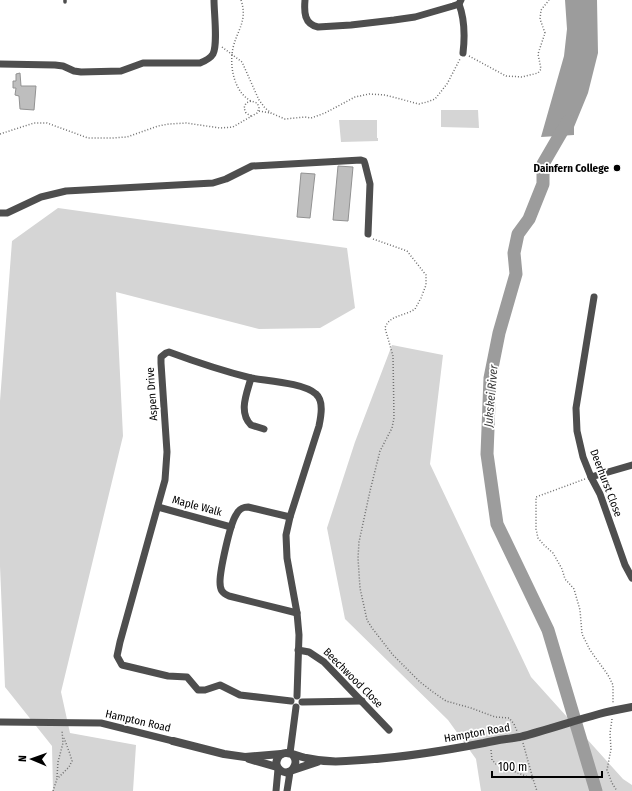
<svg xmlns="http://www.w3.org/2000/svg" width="632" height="791" viewBox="0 0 632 791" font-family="'Fira Sans Condensed',sans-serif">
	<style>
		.green { fill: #d5d5d5 }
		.water { fill: #9c9c9c }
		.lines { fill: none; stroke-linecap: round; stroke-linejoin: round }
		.river { stroke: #9c9c9c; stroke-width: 13 }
		.building { fill: #bebebe; stroke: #929292 }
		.path { stroke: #707070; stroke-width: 1.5; stroke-dasharray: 1 2; stroke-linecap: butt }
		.service { stroke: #4e4e4e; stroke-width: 3.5 }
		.minor { stroke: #4e4e4e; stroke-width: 7 }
		.tertiary { stroke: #4e4e4e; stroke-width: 8 }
		.poi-dot { fill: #000; stroke: #fff; stroke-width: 1.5 }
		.labels { text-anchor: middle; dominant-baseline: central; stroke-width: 3.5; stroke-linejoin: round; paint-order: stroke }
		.poi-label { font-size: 11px; font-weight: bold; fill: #000; stroke: #fff; text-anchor: end }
		.street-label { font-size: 11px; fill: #000; stroke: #fff }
		.water-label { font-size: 12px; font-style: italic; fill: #3d3d3d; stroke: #fff }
	</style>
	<rect width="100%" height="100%" fill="#fff"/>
	<g class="green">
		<path d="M441,110H478L479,128L441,127Z"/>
		<path d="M339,120H377V138H353H378V141L341,142Z"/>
		<path d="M58,208L347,248L355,308L320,328L259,329L116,292L123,436L61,692L70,733L136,745L133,791H53L52,746L5,687L0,566V401L12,241Z"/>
		<path d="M392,345L443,355L430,464L531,677L623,779L632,785V791H481L476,759L448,720L345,619L327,528L355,442Z"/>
	</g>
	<path class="water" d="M565,0H597L598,53L588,93L574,127V135L541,137L564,56L567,29Z"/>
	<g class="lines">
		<path class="river" d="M568,121L543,164V184L529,219L518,234L514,253L516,274L499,333L490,378L487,454L497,524L548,630L596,791"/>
	</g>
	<g class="building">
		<path d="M20,73L21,86H36L34,110L20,109L19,96L15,95L16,88H13V81H16V74Z"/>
		<path d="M338,166L353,167L348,221L333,220Z"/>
		<path d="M301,173L315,174L310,218L297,217Z"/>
	</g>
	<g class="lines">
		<g class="path">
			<path d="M241,0C248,21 237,30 233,48C229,66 234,92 251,101"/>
			<path d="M222,47L242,62L259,100L265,108L271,113L285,119L305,117L311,118L325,113L355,97L369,94L385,95L419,104L427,102L435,99L447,84L460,59"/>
			<path d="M469,56L506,76L522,77L538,73L541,69L538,54L545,33L540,19L541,10L549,0"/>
			<path d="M259,111L271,113"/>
			<path d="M0,134L34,123H47L88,138H112L127,137L158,126L169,124L186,123L220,128L233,127L257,113L259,108L258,105L257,103L251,101L246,103L244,108L246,113L251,116"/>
			<path d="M373,239L407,251L426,275V285L421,298L415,309C405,316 389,315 385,328L393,356L394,418L392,428L380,451L370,491L359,542L358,558L360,588L367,620L372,628L393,655L420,682L433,692L446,701L471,708L495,717L509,718L514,724L517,731"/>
			<path d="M585,479L536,497V529L538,538L544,545L553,553L562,569L565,579L574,589L580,610L582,634L590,650L608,675L613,685V704"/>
			<path d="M612,719L610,733L611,749L607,770L612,783L617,791"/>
			<path d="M523,743L533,779"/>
			<path d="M491,750L492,760L496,764L533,779L537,791"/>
			<path d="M57,777L58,762L63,743L62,730"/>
			<path d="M53,791L57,779L69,767L72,761L70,754L64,738"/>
		</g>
		<path class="service" d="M65,2V0"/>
		<g class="minor">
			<path d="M305,0C304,12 304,24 318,27L351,25L394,20L415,17L453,6L459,4L461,0"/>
			<path d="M459,4C465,20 465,36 463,53"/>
			<path d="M0,64L55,65L63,66L74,71L81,72L121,71L143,63H200C205,61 210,59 213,54C218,44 214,13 214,0"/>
			<path d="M0,213H7L41,197L66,191L213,183L226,179L252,166L361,160L364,161L365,164L370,184L368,234"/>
			<path d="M594,297L576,408L577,431L583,457L591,477L600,494L625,565L632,578"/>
			<path d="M251,378C247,393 238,412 251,425L264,429"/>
			<path d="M591,477L632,465"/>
			<path d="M158,507L231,527"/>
			<path d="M290,517L248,507C242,507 239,509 236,515C230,524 220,570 220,582C220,590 222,593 229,596L297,613"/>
			<path d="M298,650L309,652L324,662L389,730"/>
			<path d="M291,701L240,695L220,685L205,690H198L187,677L168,676L122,665L117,656L120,642L165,480L167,452L161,363V357L166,353L169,352C196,362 223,371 251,378C268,381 304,383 316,394C324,401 321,416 319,426L290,517L286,535L287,558L297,613L299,635L297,696"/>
			<path d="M302,702L362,701"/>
			<path d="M0,722L101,723L173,741"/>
			<path d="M290,753L296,707"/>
			<path d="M276,791L278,769"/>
			<path d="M287,791L290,772"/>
		</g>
		<g class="tertiary">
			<path d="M173,741L224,754L245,757L281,754"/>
			<path d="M293,755C300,764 290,778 280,770C273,765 277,753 286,753C291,753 301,757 306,758C319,761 333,762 346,761C393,759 438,752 484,743C496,740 508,739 520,737C547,730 573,721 599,714C610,711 621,709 632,707"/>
			<path d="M249,759L277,767"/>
			<path d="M293,770L317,762"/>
		</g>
	</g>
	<circle class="poi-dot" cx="617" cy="168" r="4"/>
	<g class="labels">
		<g class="poi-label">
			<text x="609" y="168">Dainfern College</text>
		</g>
		<g class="street-label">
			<text transform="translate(152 394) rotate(-94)">Aspen Drive</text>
			<text transform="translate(606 483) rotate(69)">Deerhurst Close</text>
			<text transform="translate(197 506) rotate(15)">Maple Walk</text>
			<text transform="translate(353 678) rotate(45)">Beechwood Close</text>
			<text transform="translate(138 721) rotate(13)">Hampton Road</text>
			<text transform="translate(477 733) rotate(-10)">Hampton Road</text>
		</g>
		<g class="water-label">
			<text transform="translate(491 396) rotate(-85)">Jukskei River</text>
		</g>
	</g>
	<g transform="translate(32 759) rotate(272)" stroke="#ffffff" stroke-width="3" paint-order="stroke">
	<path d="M0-3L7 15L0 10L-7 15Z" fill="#000000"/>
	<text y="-6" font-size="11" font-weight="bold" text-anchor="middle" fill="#000000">N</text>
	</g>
	<path d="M492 771v6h110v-6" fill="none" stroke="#000000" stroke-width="2"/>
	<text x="498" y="771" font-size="12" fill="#000000" stroke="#ffffff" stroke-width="3" paint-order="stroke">100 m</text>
</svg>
